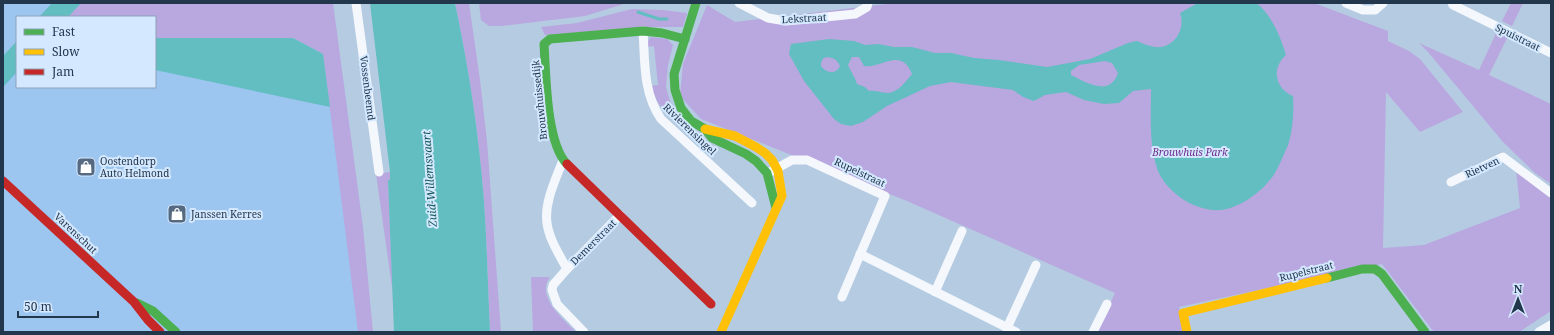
<svg xmlns="http://www.w3.org/2000/svg" width="1554" height="335" viewBox="0 0 1554 335" font-family="'Noto Serif',serif">
	<style>
		.built { fill: #9cc5f0; fill-rule: evenodd }
		.green { fill: #b9a7df }
		.water { fill: #62bec1; fill-rule: evenodd }
		.lines { fill: none; stroke-linecap: round; stroke-linejoin: round }
		.stream { stroke: #62bec1; stroke-width: 3 }
		.street { stroke: #f4f7fb; stroke-width: 9 }
		.fast { stroke: #4caf50; stroke-width: 9 }
		.slow { stroke: #ffc107; stroke-width: 9 }
		.jam { stroke: #c62828; stroke-width: 9 }
		.labels { text-anchor: middle; dominant-baseline: central; stroke-width: 4; stroke-linejoin: round; paint-order: stroke }
		.street-label { font-size: 10px; fill: #22364c; stroke: #d4e9ff }
		.park-label { font-size: 10px; font-style: italic; fill: #6b298e; stroke: #d4e9ff }
		.poi-label { font-size: 10px; fill: #22364c; stroke: #d4e9ff; text-anchor: start }
		.water-label { font-size: 11px; font-style: italic; fill: #135755; stroke: #d4e9ff }
	</style>
	<rect width="100%" height="100%" fill="#b5cbe2"/>
	<path class="built" d="M3,3H326L359,332H3ZM17,17H155V87H17Z"/>
	<g class="green">
		<path d="M81,3H333L363,227L373,332H358L323,54L293,38H155V17H68Z"/>
		<path d="M455,3H469L480,80L487,141L501,332H490C488,289 487,245 484,201C479,135 469,69 455,3Z"/>
		<path d="M479,3H627L585,16L501,26H489L481,20Z"/>
		<path d="M895,3H1314L1388,31V41L1409,51L1420,59L1463,112L1420,132L1386,92L1383,248L1424,245L1520,208L1516,170L1551,197V311L1519,332H1434L1382,264L1179,307L1184,332H1097L1115,293L907,201L701,119L680,96L683,64L707,5L735,22Z"/>
		<path d="M1511,3H1523L1512,26L1502,21Z"/>
		<path d="M632,9L662,10L687,13L683,27H644L545,35L541,27L577,23Z"/>
		<path d="M1498,29L1509,34L1489,75L1551,104V184L1535,173L1503,142L1428,52L1419,43L1479,70Z"/>
		<path d="M651,37L667,39L673,45L668,65L666,87L671,105L685,125L686,132L684,131C670,117 656,106 651,86L658,85L654,46L647,47V43Z"/>
		<path d="M390,172V180H388L393,294L376,174Z"/>
		<path d="M531,277H550C535,296 564,320 576,332H533Z"/>
	</g>
	<g class="water">
		<path d="M52,3H81L68,17H39Z"/>
		<path d="M370,3H455C469,69 479,135 484,201C487,245 488,289 490,332H394L388,180H390V172Z"/>
		<path d="M1198,3H1256C1271,13 1281,38 1286,55C1271,68 1275,89 1293,96C1294,112 1293,130 1288,145C1284,154 1280,164 1275,173C1265,189 1242,208 1221,210C1208,211 1192,206 1181,198C1170,190 1159,178 1156,165C1149,140 1151,114 1151,89L1133,91L1119,103L1104,104L1084,100L1066,92L1045,95L1034,101L1023,97L1013,90L951,82L930,86L887,106L863,122L851,126L841,124L834,119L804,81L789,54L791,44L829,39L854,41L865,45L878,44L894,47H912L935,53H951L974,58L999,60L1047,67L1090,59L1128,43L1137,41C1143,44 1149,46 1155,47C1174,49 1186,29 1180,13ZM827,57C833,58 837,59 840,66C836,75 826,73 821,66C821,61 822,58 827,57ZM852,57H859L864,66C881,69 901,46 912,74C906,81 899,92 888,93C881,93 875,90 869,91L865,87L857,84C855,77 851,72 848,65ZM1105,61L1112,63L1118,73C1110,97 1087,83 1071,75V71L1079,65Z"/>
		<path d="M155,38H293L323,54L330,107L155,70Z"/>
		<path d="M17,41V72L3,87V56Z"/>
	</g>
	<g class="lines">
		<path class="stream" d="M638,12L659,19H667"/>
		<g class="street">
			<path d="M356,3L379,172"/>
			<path d="M739,3L768,18L786,21L855,14L867,7L868,3"/>
			<path d="M1346,3L1363,10H1375L1383,3"/>
			<path d="M1452,3L1453,5L1551,53"/>
			<path d="M643,31C645,62 643,93 661,119L752,203"/>
			<path d="M563,160C556,179 544,202 547,223C549,239 559,254 567,269"/>
			<path d="M772,171L792,160H807L885,196L842,297"/>
			<path d="M1451,182L1503,157L1551,193"/>
			<path d="M860,254L1016,332"/>
			<path d="M935,292L962,231"/>
			<path d="M1007,328L1036,265"/>
			<path d="M584,332L557,304L552,290L553,285L567,269L620,215"/>
			<path d="M1093,332L1107,304"/>
			<path d="M1539,332L1551,325"/>
		</g>
		<g class="fast">
			<path d="M696,3L674,74L675,90L681,108L691,121L705,129L712,138L746,154L756,161L767,173L776,208"/>
			<path d="M567,164C546,143 546,74 544,44L550,39L643,31L662,33L685,39"/>
			<path d="M1327,278L1362,269H1375L1382,274L1425,332"/>
			<path d="M137,303L153,311L176,332"/>
		</g>
		<g class="slow">
			<path d="M705,129L735,136L756,147L765,153L772,160L778,171L782,196L721,332"/>
			<path d="M1187,332L1183,313L1327,278"/>
		</g>
		<g class="jam">
			<path d="M567,164L711,304"/>
			<path d="M3,181L134,302L148,320L160,332"/>
		</g>
	</g>
	<defs>
		<symbol id="shop-square" viewBox="-11 -11 22 22"><rect x="-9" y="-9" width="18" height="18" rx="4" fill="#556a80" stroke="#d4e9ff"/><path d="M-5-2.5h2.3a2.7 3.5 0 0 1 5.4 0H5L5.5 6h-11ZM-1.5-2.5h3a1.5 2.3 0 0 0-3 0Z" fill="#fff"/></symbol>
	</defs>
	<g fill-rule="evenodd">
		<use href="#shop-square" x="75" y="156" width="22" height="22"/>
		<use href="#shop-square" x="166" y="203" width="22" height="22"/>
	</g>
	<g class="labels">
		<g class="street-label">
			<text transform="translate(804 18) rotate(-3)">Lekstraat</text>
			<text transform="translate(1518 37) rotate(26)">Spuistraat</text>
			<text transform="translate(368 88) rotate(83)">Vossenbeemd</text>
			<text transform="translate(539 100) rotate(-96)">Brouwhuissedijk</text>
			<text transform="translate(690 129) rotate(44)">Rivierensingel</text>
			<text transform="translate(1482 167) rotate(-25)">Rietven</text>
			<text transform="translate(860 172) rotate(25)">Rupelstraat</text>
			<text transform="translate(76 233) rotate(43)">Varenschut</text>
			<text transform="translate(593 242) rotate(-45)">Demerstraat</text>
			<text transform="translate(1306 271) rotate(-14)">Rupelstraat</text>
		</g>
		<g class="park-label">
			<text x="1190" y="152">Brouwhuis Park</text>
		</g>
		<g class="poi-label">
			<text x="100" y="161">Oostendorp<tspan x="100" dy="12">Auto Helmond</tspan></text>
			<text x="191" y="214">Janssen Kerres</text>
		</g>
		<g class="water-label">
			<text transform="translate(429 179) rotate(-94)">Zuid-Willemsvaart</text>
		</g>
	</g>
	<rect width="1554" height="335" fill="none" stroke="#22364c" stroke-width="8"/>
	<rect x="16" y="16" width="140" height="72" fill="#d4e9ff" stroke="#8da1b7"/>
	<rect x="24" y="29" width="20" height="6" fill="#4caf50" stroke="#8da1b7"/>
	<text x="52" y="36" font-size="12" fill="#22364c">Fast</text>
	<rect x="24" y="49" width="20" height="6" fill="#ffc107" stroke="#8da1b7"/>
	<text x="52" y="56" font-size="12" fill="#22364c">Slow</text>
	<rect x="24" y="69" width="20" height="6" fill="#c62828" stroke="#8da1b7"/>
	<text x="52" y="76" font-size="12" fill="#22364c">Jam</text>
	<g transform="translate(1518 299)" stroke="#d4e9ff" stroke-width="3" paint-order="stroke">
	<path d="M0-3L7 15L0 10L-7 15Z" fill="#22364c"/>
	<text y="-6" font-size="11" font-weight="bold" text-anchor="middle" fill="#22364c">N</text>
	</g>
	<path d="M18 311v6h80v-6" fill="none" stroke="#22364c" stroke-width="2"/>
	<text x="24" y="311" font-size="12" fill="#22364c" stroke="#d4e9ff" stroke-width="3" paint-order="stroke">50 m</text>
</svg>
